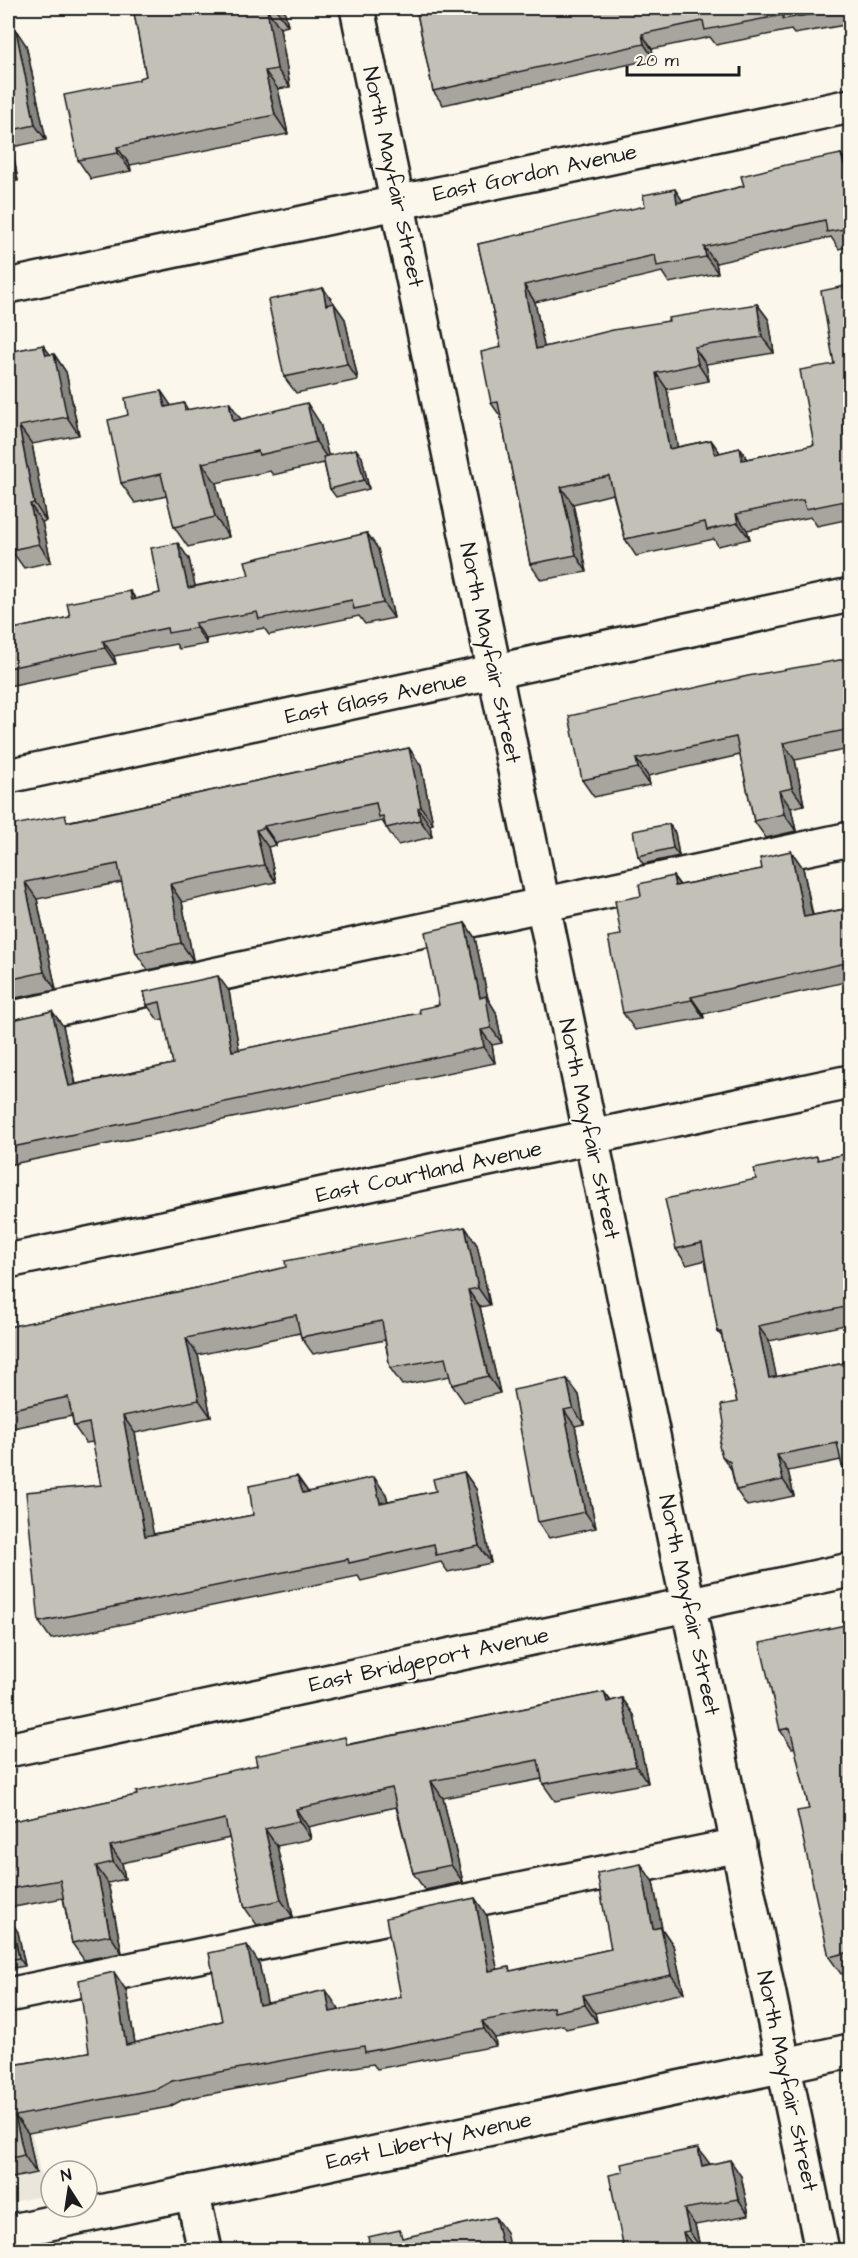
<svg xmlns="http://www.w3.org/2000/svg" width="858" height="2258" viewBox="0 0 858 2258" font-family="'Architects Daughter',sans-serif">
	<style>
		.built { fill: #eae6dc }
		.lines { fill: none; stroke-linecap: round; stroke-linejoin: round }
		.minor-casing { stroke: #1c1c1c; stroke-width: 38 }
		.minor { stroke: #fbf7ec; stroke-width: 33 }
		.wall { fill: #a8a59e; stroke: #1c1c1c; stroke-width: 1.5 }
		.shaded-wall { fill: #888681; stroke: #1c1c1c; stroke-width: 1.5 }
		.building { fill: #c3c0b8; stroke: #1c1c1c; stroke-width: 1.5 }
		.labels { text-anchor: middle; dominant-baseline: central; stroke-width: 4.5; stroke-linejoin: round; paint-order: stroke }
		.street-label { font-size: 22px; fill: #1c1c1c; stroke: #fbf7ec }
	</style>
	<rect width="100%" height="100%" fill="#fbf7ec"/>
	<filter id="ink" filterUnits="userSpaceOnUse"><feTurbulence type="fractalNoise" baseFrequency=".0167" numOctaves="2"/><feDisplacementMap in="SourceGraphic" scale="12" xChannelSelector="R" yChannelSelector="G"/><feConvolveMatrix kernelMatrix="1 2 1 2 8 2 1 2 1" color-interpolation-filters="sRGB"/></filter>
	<g filter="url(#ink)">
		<path class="built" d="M8,2020L45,2195L8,2203Z"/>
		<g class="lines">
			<defs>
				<g id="minor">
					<path d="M357,8L822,2250"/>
					<path d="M8,286L850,106"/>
					<path d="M8,776L850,595"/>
					<path d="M8,1019L850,839"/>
					<path d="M8,1261L850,1082"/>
					<path d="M8,1750L850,1570"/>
					<path d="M8,1995L739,1845"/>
					<path d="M192,2192L205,2250"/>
					<path d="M8,2232L850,2051"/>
				</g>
			</defs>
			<use href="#minor" class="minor-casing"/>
			<use href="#minor" class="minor"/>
		</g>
		<g class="wall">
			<path d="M133,8H284L288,26L280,28L290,87L278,89L288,134L130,165L131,171L91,179L78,160L139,80L146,76Z"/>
			<path d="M416,8H850V24L794,34L791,30L716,45L710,37L652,49L654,59L443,105L433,91Z"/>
			<path d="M8,32L26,45L46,140L12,147L18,181L8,183Z"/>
			<path d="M841,154L848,164H850V246L839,249L831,237L716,263L718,273L669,283L662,272L535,302L544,347L669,321L757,304L769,320L774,353L706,364L709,381L667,389L677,447L711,440L720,453L740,448L747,459L814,445L834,364L850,285V519L817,526L811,517L747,530L750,539L718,546L714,539L636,556L625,539L613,494L573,504L587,572L541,580L530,564L501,417L491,403L501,347L478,244L683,201L744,186Z"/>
			<path d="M323,288L345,319L358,380L296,393L284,377Z"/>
			<path d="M43,345L50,355L54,354L66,372L79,435L32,444L46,521L42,522L51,562L24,568L11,550L8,352Z"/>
			<path d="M161,391L171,406L184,403L188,410L241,419L320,423L328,455L362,457L369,489L336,497L330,489L324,463L273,475L270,471L216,483L229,537L188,547L174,527L167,496L135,503L121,483L128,415Z"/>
			<path d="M367,533L378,549L394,618L365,624L359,616L269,635L264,628L206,639L207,644L179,649L176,644L114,656L116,664L8,686V630L70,617L130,591L136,599L160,593L189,559L195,586L249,575Z"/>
			<path d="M850,657V749L795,760L804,805L791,808L796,831L766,838L754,821L740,755L648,776L650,785L594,797L582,780L840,660Z"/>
			<path d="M409,748L421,766L433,824L430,825L432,837L398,845L382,821L276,843V845L268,847L276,882L182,902L193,960L148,970L136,953L122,882L37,899L56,990L16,998L8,986V826L70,821Z"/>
			<path d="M669,824L675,833L679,856L643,864L638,856Z"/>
			<path d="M791,851L803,868L813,915L850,908V981L703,1014L704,1018L635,1030L623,1013L621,935L641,896L673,876L680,885L762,869Z"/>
			<path d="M465,923L475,938L488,999L496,1012L502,1043L492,1045L495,1063L8,1165V1021L52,1011L63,1026L76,1084L173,1064L164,1019L158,1020L147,1005L144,992L229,991L239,1050L420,1013L439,1005Z"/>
			<path d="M850,1153V1324L769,1341L776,1377L850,1362V1478L842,1466L841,1460L788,1471L794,1496L747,1506L736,1490L731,1469L722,1456L737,1402L722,1337L718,1332L706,1260L687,1265L676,1249L756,1179L820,1160Z"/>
			<path d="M465,1227L477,1245L490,1305L480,1307L500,1393L464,1402L452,1385L450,1376L402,1385L390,1368L385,1340L313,1354L301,1337L300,1333L198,1355L211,1417L135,1433L153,1534L253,1515L308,1492L386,1494L388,1501L436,1491L464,1472L476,1489L491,1563L448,1572L441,1562L361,1581L358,1576L51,1639L39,1622L101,1485L93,1442L86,1443L74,1426L72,1416L8,1429V1327L211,1285Z"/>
			<path d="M567,1379L579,1395L584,1424L575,1426L596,1528L549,1538L538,1522Z"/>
			<path d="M850,1624V1972L841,1974L829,1957L809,1809L795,1747L792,1748L780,1730Z"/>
			<path d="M604,1692L611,1701L622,1698L634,1715L648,1783L555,1801L543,1784L542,1779L443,1798L463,1882L425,1890L413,1873L396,1807L308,1827L311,1839L277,1846L293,1917L257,1925L245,1908L230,1838L122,1863L125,1879L108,1883L122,1953L84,1960L72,1943L63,1898L8,1908V1822L137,1795L350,1744Z"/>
			<path d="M653,1882L662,1929L673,1945L684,1993L595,2013L597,2022L566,2029L563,2025L495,2038L496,2046L377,2069L373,2064L324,2072L184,2099L169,2107L28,2133L36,2173L8,2179V2038L13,2065L89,2052L126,1990L135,2043L222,2021L259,1963L267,2003L338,2008V2010L401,1997L487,1916L497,1969L512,1971L611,1949Z"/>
			<path d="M12,1923L18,1932L25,1966L8,1969V1924Z"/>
			<path d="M710,2164L741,2176L749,2215L695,2225L700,2247L695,2248L623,2172Z"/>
		</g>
		<g class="shaded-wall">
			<path d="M275,8H284L288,26Z"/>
			<path d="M267,9L280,28L290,87L277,69Z"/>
			<path d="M16,30L26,45L46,140L35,125Z"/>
			<path d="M642,34L652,49L654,59L644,44Z"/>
			<path d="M265,71L278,89L288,134L275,115Z"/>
			<path d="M8,141L12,147L18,181L8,166Z"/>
			<path d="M117,147L130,165L131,171L118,153Z"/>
			<path d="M841,154L850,168L844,165Z"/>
			<path d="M675,189L686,206L677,203Z"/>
			<path d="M704,247L716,263L718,273L706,257Z"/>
			<path d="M524,285L535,302L548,365L536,349Z"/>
			<path d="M323,288L345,319L358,380L347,364L326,305Z"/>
			<path d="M757,304L769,320L774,353L762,337Z"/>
			<path d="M43,345L56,362L54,354L66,372L79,435L67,417L46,355Z"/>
			<path d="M694,347L706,364L709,381L698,364Z"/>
			<path d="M656,373L667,389L681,466L669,449Z"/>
			<path d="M161,391L175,411L165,407Z"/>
			<path d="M229,402L243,422L233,421Z"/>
			<path d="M307,403L320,423L330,462L316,442Z"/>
			<path d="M19,426L32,444L46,521L34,503Z"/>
			<path d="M711,440L723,457L715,454Z"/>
			<path d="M740,448L751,465L742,460Z"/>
			<path d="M356,449L362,457L369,489L364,480Z"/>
			<path d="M202,463L216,483L229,537L215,517Z"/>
			<path d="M561,487L573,504L587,572L576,555Z"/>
			<path d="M30,504L42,522L51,562L39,544Z"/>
			<path d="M736,514L747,530L750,539L738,523Z"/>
			<path d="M367,533L378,549L394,618L383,603Z"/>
			<path d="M178,543L189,559L199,603L188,588Z"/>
			<path d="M130,591L141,607L132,600Z"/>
			<path d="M195,623L206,639L207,644L196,628Z"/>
			<path d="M103,641L114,656L116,664L105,648Z"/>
			<path d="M783,743L795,760L804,805L792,788Z"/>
			<path d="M409,748L421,766L433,824L421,807Z"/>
			<path d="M636,759L648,776L650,785L638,768Z"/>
			<path d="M779,791L791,808L796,831L784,814Z"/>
			<path d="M418,808L430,825L432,837L420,820Z"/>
			<path d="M669,824L675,833L679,856L673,848Z"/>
			<path d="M264,826L276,843V845L264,828Z"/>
			<path d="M256,830L268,847L276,882L264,865Z"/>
			<path d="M791,851L803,868L816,934L804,917Z"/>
			<path d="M673,876L685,893L675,886Z"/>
			<path d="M25,882L37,899L56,990L44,972Z"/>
			<path d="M170,884L182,902L193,960L181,943Z"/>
			<path d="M465,923L475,938L488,999L496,1012L502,1043L491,1028L480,998Z"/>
			<path d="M218,976L229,991L242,1066L232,1051Z"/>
			<path d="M691,997L703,1014L704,1018L692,1000Z"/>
			<path d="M52,1011L63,1026L79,1101L69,1086Z"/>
			<path d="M481,1030L492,1045L495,1063L484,1047Z"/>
			<path d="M465,1227L477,1245L490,1305L478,1288Z"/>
			<path d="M468,1290L480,1307L500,1393L488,1376Z"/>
			<path d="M758,1326L769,1341L780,1394L769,1378Z"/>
			<path d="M186,1338L198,1355L211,1417L199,1400Z"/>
			<path d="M567,1379L579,1395L584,1424L573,1408Z"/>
			<path d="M564,1410L575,1426L596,1528L585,1512Z"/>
			<path d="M123,1416L135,1433L157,1553L145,1536Z"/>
			<path d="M777,1455L788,1471L794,1496L783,1480Z"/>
			<path d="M464,1472L476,1489L491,1563L479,1546Z"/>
			<path d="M297,1476L309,1493H303Z"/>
			<path d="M374,1477L386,1494L392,1520L380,1503Z"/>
			<path d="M604,1692L616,1709L607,1702Z"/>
			<path d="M622,1698L634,1715L648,1783L636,1766Z"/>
			<path d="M431,1781L443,1798L463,1882L451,1865Z"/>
			<path d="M296,1809L308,1827L311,1839L299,1821Z"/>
			<path d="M265,1829L277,1846L293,1917L281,1900Z"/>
			<path d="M110,1846L122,1863L125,1879L113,1862Z"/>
			<path d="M641,1864L653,1882L662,1929L673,1945L684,1993L671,1975L653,1929Z"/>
			<path d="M96,1866L108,1883L122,1953L110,1935Z"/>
			<path d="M475,1898L487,1916L501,1988L489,1971Z"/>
			<path d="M12,1923L18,1932L25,1966L19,1958Z"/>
			<path d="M247,1945L259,1963L271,2022L259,2005Z"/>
			<path d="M114,1972L126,1990L138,2062L126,2045Z"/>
			<path d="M326,1990L338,2008L343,2029L330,2012Z"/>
			<path d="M583,1995L595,2013L597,2022L585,2005Z"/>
			<path d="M482,2021L495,2038L496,2046L484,2029Z"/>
			<path d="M8,2038L17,2084L8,2070Z"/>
			<path d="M15,2116L28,2133L36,2173L24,2155Z"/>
			<path d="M698,2148L710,2164L702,2166Z"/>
			<path d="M730,2160L741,2176L749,2215L738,2199Z"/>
			<path d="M684,2209L695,2225L700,2247L689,2231Z"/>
			<path d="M495,2217L506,2232L510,2250H503Z"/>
			<path d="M683,2232L695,2248V2250H687Z"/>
		</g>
		<g class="building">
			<path d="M133,8H275L267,9L277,69L265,71L275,115L117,147L118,153L78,160L64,95L139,80V78L146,76Z"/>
			<path d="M416,8H850L783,19V15L705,30L703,21L642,34L644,44L433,91Z"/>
			<path d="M16,30L35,125L8,131V32Z"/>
			<path d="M841,154L844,165L850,164V228L827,232L825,220L704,247L706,257L657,266L655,255L524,285L536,349L613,330L669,321L668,318L757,304L762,337L694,347L698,364L656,373L669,449L711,440L715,454L740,448L742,460L814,445L800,370L834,364L821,291L850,285V500L806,509L803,500L736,514L738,523L707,530L705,522L625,539L609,476L561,487L576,555L530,564L498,402L491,403L481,352L501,347L478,244L645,206L643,195L675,189L677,203L744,186L741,176L786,165Z"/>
			<path d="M323,288L326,305L334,303L347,364L284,377L268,300Z"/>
			<path d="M43,345L46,355L54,354L67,417L19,426L34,503L30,504L39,544L11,550L8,534V352Z"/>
			<path d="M161,391L165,407L184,403L185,410L229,402L233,421L307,403L316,442L259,455L258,451L202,463L215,517L174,527L161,474L121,483L108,420L128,415L125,398Z"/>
			<path d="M356,449L364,480L330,489L323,457Z"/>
			<path d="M367,533L383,603L354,609L352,600L259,619L257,612L195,623L196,628L168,633L167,628L103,641L105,648L8,668V630L70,617L67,603L130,591L132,600L160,593L151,548L178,543L188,588L249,575L245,561Z"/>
			<path d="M850,657V729L783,743L792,788L779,791L784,814L754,821L736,737L636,759L638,768L582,780L569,716L748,676L840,660Z"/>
			<path d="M409,748L421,807L418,808L420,820L386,828L383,816L379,817L376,803L264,826V828L256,830L264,865L170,884L181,943L136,953L118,864L25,882L44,972L8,980V826L65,815L67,822Z"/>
			<path d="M669,824L673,848L638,856L633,831Z"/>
			<path d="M791,851L804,917L850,908V962L691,997L692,1000L623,1013L608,937L621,935L615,901L641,896L639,884L673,876L675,886L762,869L760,858Z"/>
			<path d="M465,923L480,998L486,996L491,1028L481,1030L484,1047L8,1148V1021L52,1011L69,1086L173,1064L160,1002L147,1005L144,992L218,976L232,1051L420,1013L419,1009L439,1005L425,932Z"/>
			<path d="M850,1153V1306L758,1326L769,1378L850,1362V1464L842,1466L837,1443L777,1455L783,1480L736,1490L730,1462L722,1456L719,1446L724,1423L721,1405L737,1402L721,1332H718L702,1243L676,1249L665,1199L756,1179L754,1169L817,1156L818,1160Z"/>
			<path d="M465,1227L478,1288L468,1290L488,1376L452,1385L445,1358L390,1368L382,1321L301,1337L296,1315L186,1338L199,1400L123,1416L145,1536L253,1515L249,1486L297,1476L303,1493L374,1477L380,1503L436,1491L433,1479L464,1472L479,1546L436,1555L434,1544L349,1563L348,1559L39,1622L26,1492L101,1485L89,1423L74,1426L68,1397L8,1410V1327L211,1285L286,1267L285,1261Z"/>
			<path d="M567,1379L573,1408L564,1410L585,1512L538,1522L513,1390Z"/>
			<path d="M850,1624V1952L829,1957L797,1811L809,1809L790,1728L780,1730L760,1643Z"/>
			<path d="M604,1692L607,1702L622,1698L636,1766L543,1784L538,1760L431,1781L451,1865L413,1873L392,1788L296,1809L299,1821L265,1829L281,1900L245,1908L225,1819L110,1846L113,1862L96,1866L110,1935L72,1943L60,1880L8,1889V1822L137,1795L136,1792L257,1765L255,1756L345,1737L347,1745Z"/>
			<path d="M641,1864L653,1929L661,1927L671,1975L583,1995L585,2005L554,2012L553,2007L482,2021L484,2029L365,2052L364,2046L312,2055L172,2081L157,2089L15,2116L24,2155L8,2159V2066L89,2052L79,1980L114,1972L126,2045L222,2021L209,1953L247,1945L259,2005L326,1990L330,2012L401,1997L386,1918L422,1909L475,1898L489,1971L509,1967L510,1971L611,1949L597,1873Z"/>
			<path d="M12,1923L19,1958L8,1960V1924Z"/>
			<path d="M698,2148L702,2166L730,2160L738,2199L684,2209L689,2231L683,2232L687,2250H624L609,2175L623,2172L621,2164Z"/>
			<path d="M495,2217L503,2250H343H344V2248L369,2242L368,2237L400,2230L402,2238Z"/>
		</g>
	</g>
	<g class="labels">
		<g class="street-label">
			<text transform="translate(535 173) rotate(-12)">East Gordon Avenue</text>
			<text transform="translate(393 177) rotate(78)">North Mayfair Street</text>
			<text transform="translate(490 653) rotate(78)">North Mayfair Street</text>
			<text transform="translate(376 698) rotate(-12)">East Glass Avenue</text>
			<text transform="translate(589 1129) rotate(78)">North Mayfair Street</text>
			<text transform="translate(429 1172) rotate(-12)">East Courtland Avenue</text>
			<text transform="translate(689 1605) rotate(78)">North Mayfair Street</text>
			<text transform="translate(429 1660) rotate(-12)">East Bridgeport Avenue</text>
			<text transform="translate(787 2081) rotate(78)">North Mayfair Street</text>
			<text transform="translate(429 2141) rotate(-12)">East Liberty Avenue</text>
		</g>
	</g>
	<rect width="858" height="2258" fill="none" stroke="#fbf7ec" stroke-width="30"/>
	<rect x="15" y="15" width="828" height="2228" fill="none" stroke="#1c1c1c" stroke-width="2" filter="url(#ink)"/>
	<g transform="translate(69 2189) rotate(348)"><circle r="28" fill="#fbf7ec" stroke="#a29f99" stroke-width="1.5"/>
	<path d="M0-4.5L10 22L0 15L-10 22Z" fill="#1c1c1c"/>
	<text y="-9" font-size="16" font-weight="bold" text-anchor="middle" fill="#1c1c1c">N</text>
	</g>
	<path d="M627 66v9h112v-9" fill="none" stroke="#1c1c1c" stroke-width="3"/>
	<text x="636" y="66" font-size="18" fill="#1c1c1c" stroke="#fbf7ec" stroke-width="4.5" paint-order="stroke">20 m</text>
</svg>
